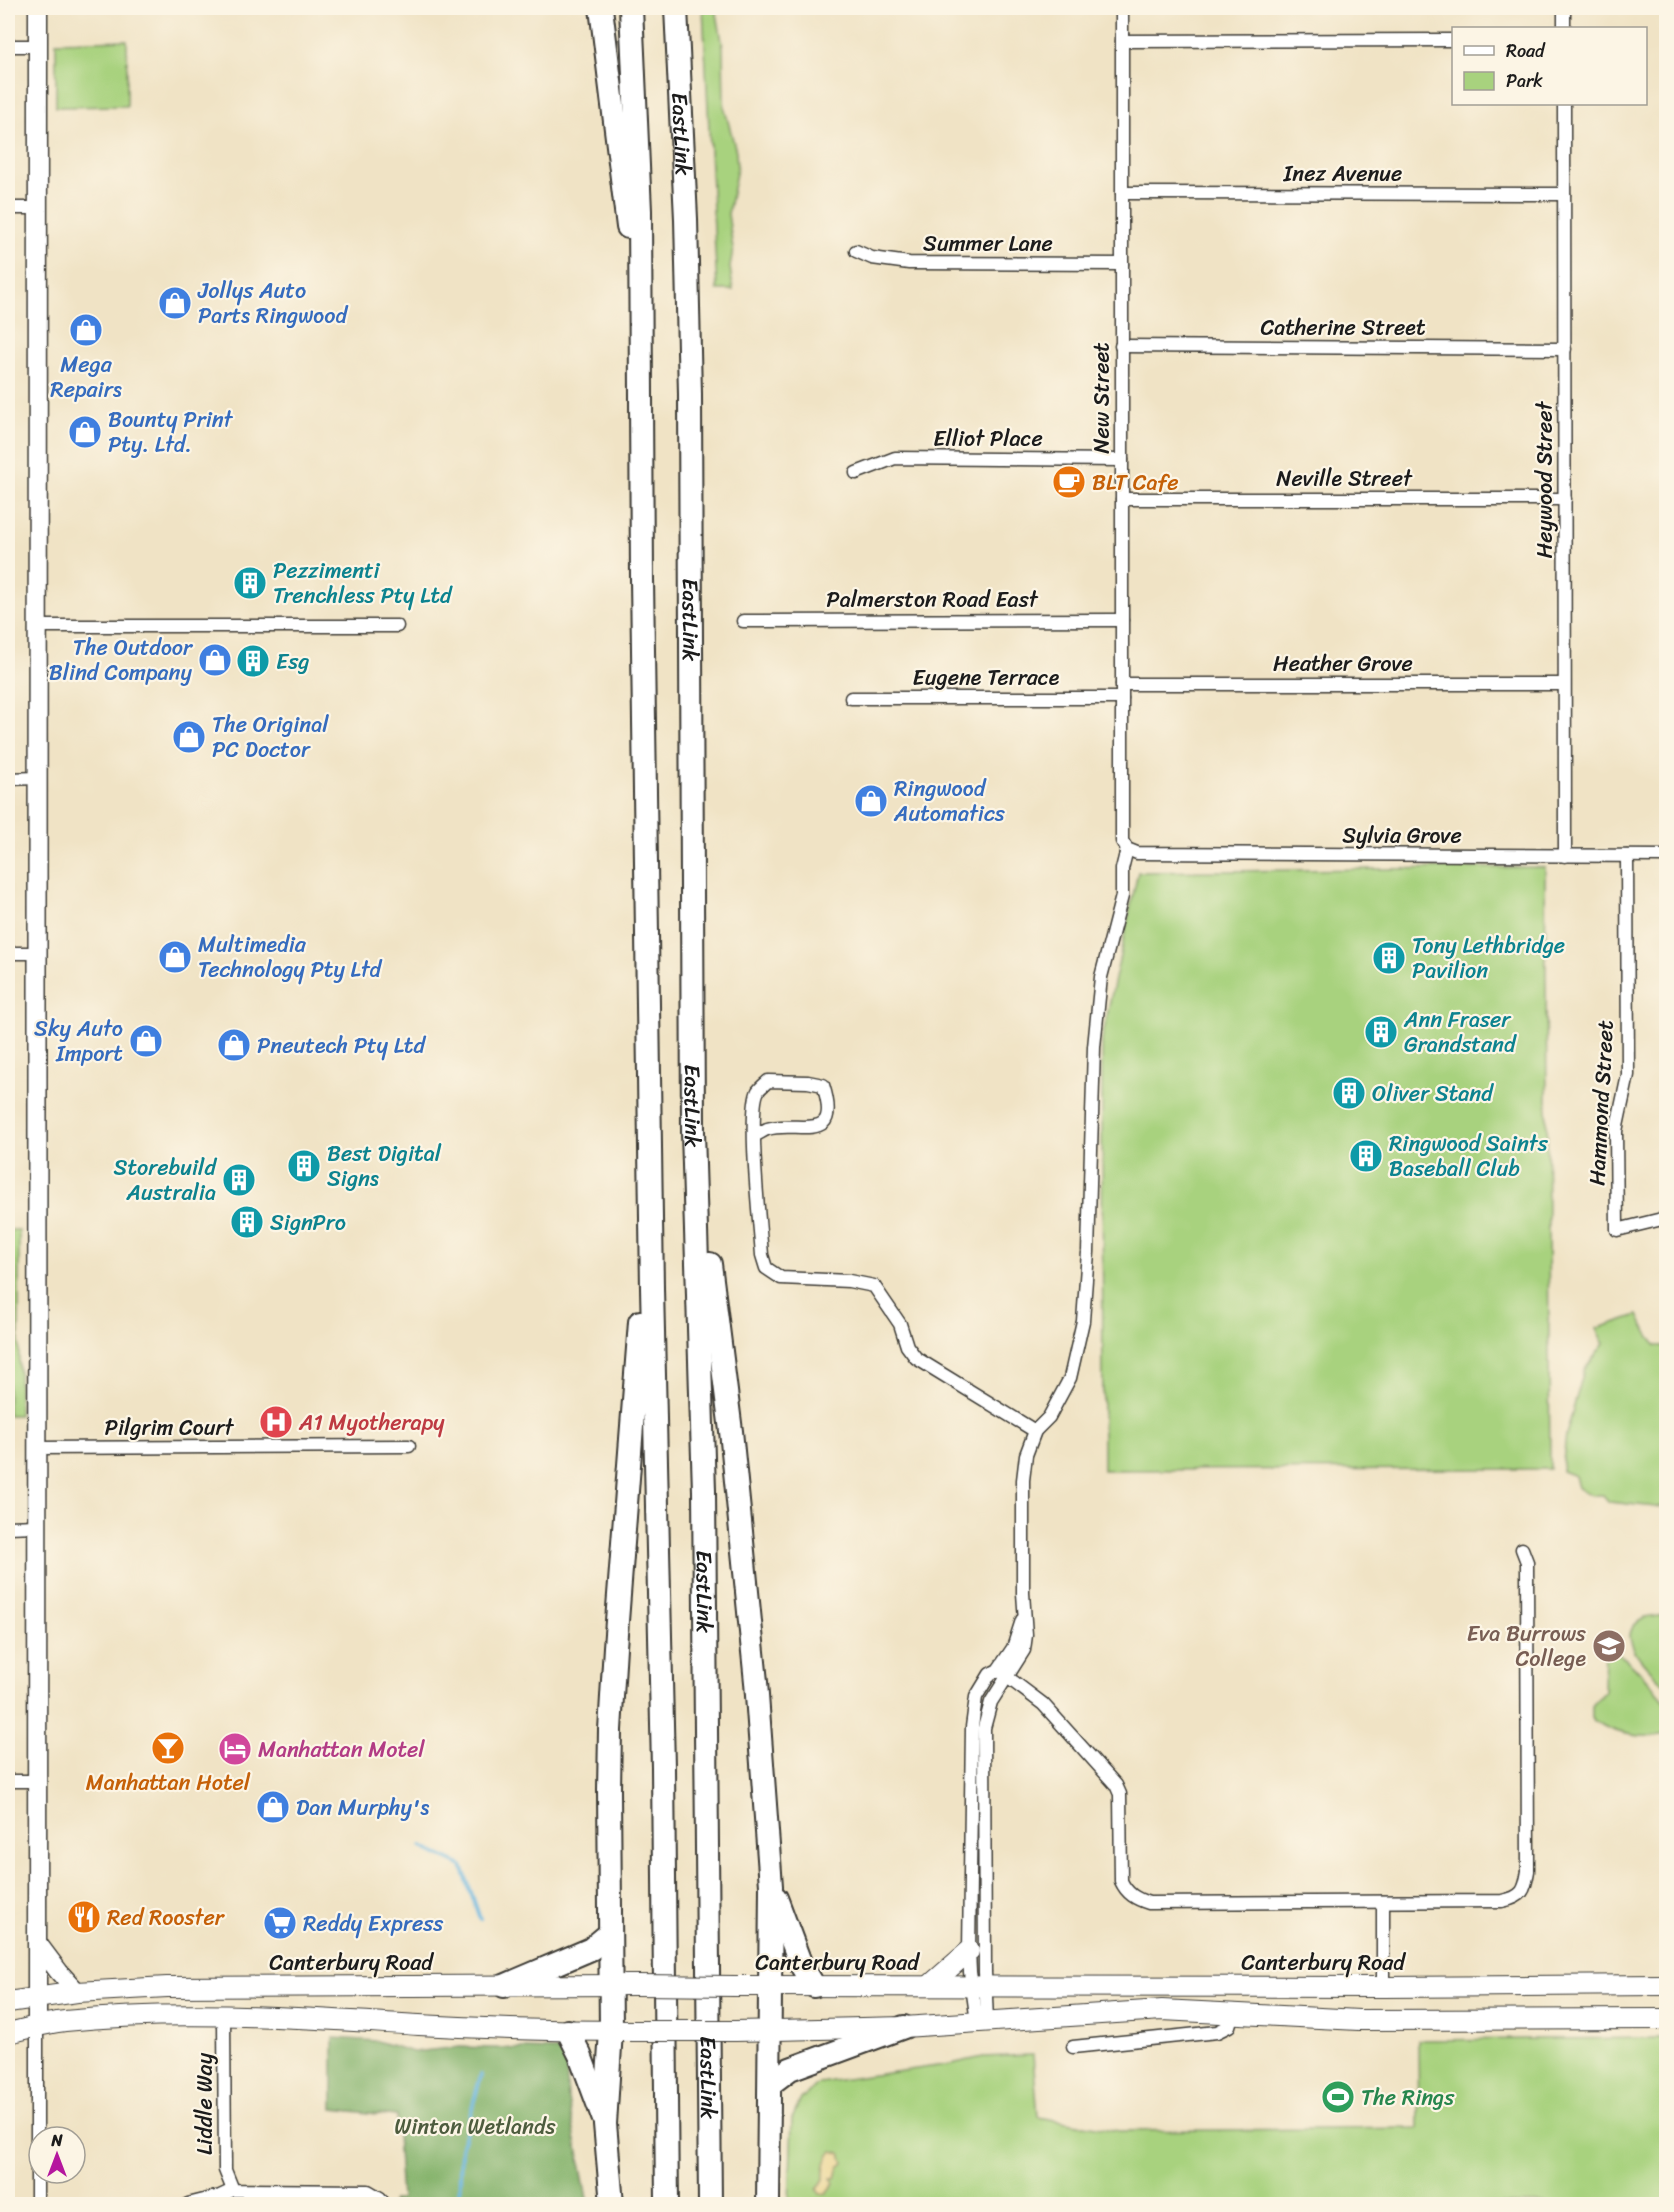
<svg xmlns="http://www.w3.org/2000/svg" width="1674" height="2212" viewBox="0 0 1674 2212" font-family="Sriracha,sans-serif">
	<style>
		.green { fill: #a8d27e; stroke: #62774d; stroke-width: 1.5 }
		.forest { fill: #86b46d; stroke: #516844; stroke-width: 1.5 }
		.sand { fill: #eeda9e; stroke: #857b5d; stroke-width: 1.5 }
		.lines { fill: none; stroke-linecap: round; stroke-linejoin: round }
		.stream { stroke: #63b4de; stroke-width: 4 }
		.street-casing { stroke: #3c3a35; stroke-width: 15 }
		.secondary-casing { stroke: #3c3a35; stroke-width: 21 }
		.primary-casing { stroke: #3c3a35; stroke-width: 22 }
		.highway-casing { stroke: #3c3a35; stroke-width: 26 }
		.street { stroke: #fff; stroke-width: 12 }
		.secondary { stroke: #fff; stroke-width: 18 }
		.primary { stroke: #fff; stroke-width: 20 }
		.highway { stroke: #fff; stroke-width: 22 }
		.primary-bridge-casing { stroke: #3c3a35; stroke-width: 22; stroke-linecap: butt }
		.primary-bridge { stroke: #fff; stroke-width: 20 }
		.labels { text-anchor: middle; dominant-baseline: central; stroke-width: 4.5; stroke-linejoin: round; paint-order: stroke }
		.street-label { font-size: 22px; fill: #1c1c1c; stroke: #fcf5e5 }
		.shop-label { font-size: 22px; fill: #366cbe; stroke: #fcf5e5; text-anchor: start }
		.food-label { font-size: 22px; fill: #c56008; stroke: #fcf5e5; text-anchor: start }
		.culture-label { font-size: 22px; fill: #0d838f; stroke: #fcf5e5; text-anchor: start }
		.health-label { font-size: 22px; fill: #be3a42; stroke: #fcf5e5; text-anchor: start }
		.education-label { font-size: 22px; fill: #785e54; stroke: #fcf5e5; text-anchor: end }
		.hotel-label { font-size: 22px; fill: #b23c85; stroke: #fcf5e5; text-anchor: start }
		.leisure-label { font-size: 22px; fill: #27864d; stroke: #fcf5e5; text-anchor: start }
		.park-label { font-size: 22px; fill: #4d5c3e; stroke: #fcf5e5 }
	</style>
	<rect width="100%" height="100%" fill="#fcf5e5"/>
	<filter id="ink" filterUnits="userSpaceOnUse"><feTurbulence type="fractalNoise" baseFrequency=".0167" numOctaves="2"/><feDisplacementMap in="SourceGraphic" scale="12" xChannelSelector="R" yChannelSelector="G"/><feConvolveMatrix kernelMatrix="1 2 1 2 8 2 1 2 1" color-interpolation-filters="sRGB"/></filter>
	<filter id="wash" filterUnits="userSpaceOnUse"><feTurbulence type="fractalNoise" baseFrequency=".008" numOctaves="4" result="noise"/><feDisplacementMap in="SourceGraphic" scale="24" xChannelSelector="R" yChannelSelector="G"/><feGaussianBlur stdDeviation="1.35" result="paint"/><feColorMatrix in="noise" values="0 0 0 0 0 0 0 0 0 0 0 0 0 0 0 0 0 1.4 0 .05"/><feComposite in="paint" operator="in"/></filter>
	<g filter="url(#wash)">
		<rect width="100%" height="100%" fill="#f0e3c5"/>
		<g class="green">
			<path d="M703,8H716L723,47L724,106L736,151L737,168L728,214L733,249L730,267L733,290H717Z"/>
			<path d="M127,40V106L56,107V42Z"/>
			<path d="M1545,867L1550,1469L1103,1470L1102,1039L1138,872Z"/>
			<rect x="8" y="1230" width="11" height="185"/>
			<path d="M1638,1315L1643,1326L1656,1346H1666V1506L1656,1507L1609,1502L1603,1495H1592L1578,1488L1575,1476L1562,1471L1566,1435L1584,1370L1604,1344L1596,1329Z"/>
			<path d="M1666,1615V1683H1663C1649,1669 1610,1635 1643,1619C1649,1616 1660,1616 1666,1615Z"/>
			<path d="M1605,1647C1631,1657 1648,1682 1666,1702V1734C1640,1740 1616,1734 1592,1720V1706L1604,1691Z"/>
			<path d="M1666,2038V2204H789L792,2119L801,2099L819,2083L951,2064L983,2057L1033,2055L1038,2117L1119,2131L1419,2128L1418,2040Z"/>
		</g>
		<path class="forest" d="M333,2038L377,2041L413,2052L460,2047L556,2050L566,2061L568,2100L588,2204H392V2201L401,2199L396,2116L333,2109Z"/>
		<path class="sand" d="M833,2151L841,2153L844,2163L839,2167L836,2178H831L834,2184L827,2193L820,2194L817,2190L824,2179C823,2170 825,2157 833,2151Z"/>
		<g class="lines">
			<g class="stream">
				<path d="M422,1847L462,1866L480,1919"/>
				<path d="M459,2204L461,2149L481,2075"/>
			</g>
		</g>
	</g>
	<g filter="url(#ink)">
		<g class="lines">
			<defs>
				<g id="street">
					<path d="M1122,8V841L1127,849L1137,853L1666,856"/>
					<path d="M1564,8V28"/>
					<path d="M1122,41L1454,40"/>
					<path d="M8,46H38"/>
					<path d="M1564,104L1565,856"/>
					<path d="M1122,193L1564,194"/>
					<path d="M8,208H38"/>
					<path d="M856,251L872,258L909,263L1122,264"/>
					<path d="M1121,346L1565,349"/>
					<path d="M856,473L895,458L1122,460"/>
					<path d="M1122,499H1565"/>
					<path d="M743,621L1122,620"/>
					<path d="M38,626H397"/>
					<path d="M1122,684H1564"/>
					<path d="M851,698H1122"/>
					<path d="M8,779L37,778"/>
					<path d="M1627,856L1628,1075L1616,1131L1617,1230L1666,1218"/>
					<path d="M8,953H37"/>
					<path d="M754,1136C758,1134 763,1131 767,1129C797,1119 843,1147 823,1085L808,1082L768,1081C765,1084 760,1088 758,1091C747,1111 760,1226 762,1255L766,1268L781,1278L849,1281L874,1286L900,1324L907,1346L916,1358L1035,1431"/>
					<path d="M37,1448L409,1446"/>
					<path d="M8,1527L37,1526"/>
					<path d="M998,1670L1043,1704L1116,1785L1120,1794L1121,1881C1127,1894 1136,1899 1149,1903L1502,1901C1523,1897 1525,1890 1528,1871L1527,1562L1522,1549"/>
					<path d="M8,1781H37"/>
					<path d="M1383,1987V1902"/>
					<path d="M224,2016L225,2170L233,2190L368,2191L380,2198L384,2204"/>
					<path d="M987,2021L985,1972L984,1728L991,1702L1024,1650L1026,1635L1023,1593V1480L1026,1455L1035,1431L1049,1417L1070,1378L1083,1321L1088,1252L1094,1047L1101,977L1122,896V869L1127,849"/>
					<path d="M977,2022L970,1972L969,1951L972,1727L976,1697L990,1674L998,1670L1013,1648L1022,1620"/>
					<path d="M1073,2047L1217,2032L1229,2026L1233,2013"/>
					<path d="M37,2204V2027"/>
					<path d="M188,2204L220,2196L233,2190"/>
				</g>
				<g id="secondary">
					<path d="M38,1944L59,1972L77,1992"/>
					<path d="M37,2027L38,8"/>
				</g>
				<g id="primary">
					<path d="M735,1986L1383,1987L1666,1985"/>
					<path d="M929,1986L969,1951"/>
					<path d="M8,2002L77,1992L167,1987L637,1985"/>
					<path d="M735,2031L904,2027L1162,2010L1359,2020L1666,2019"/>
					<path d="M8,2033C26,2029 46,2023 65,2021C183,2009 301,2018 419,2025C491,2029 564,2031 636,2031"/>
				</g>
				<g id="highway">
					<path d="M601,8L628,227"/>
					<path d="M631,8L640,211L642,579L652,1288L663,1767L667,2204"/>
					<path id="s1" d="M676,8L686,219L690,394L693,1132L704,1491L710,2204"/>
					<path d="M710,1264L731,1431L756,1682L771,1886L768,2204"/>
					<path d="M776,1898L801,1965L814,1986"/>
					<path d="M504,1986L591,1949L609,1934"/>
					<path d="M568,2031L580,2055L603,2117"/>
					<path d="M770,2084L790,2069L904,2027"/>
					<path d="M612,2204L605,2124L611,2031L609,1790L610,1730L615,1647L640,1322"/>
				</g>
			</defs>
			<use href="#street" class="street-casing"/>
			<use href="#secondary" class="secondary-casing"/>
			<use href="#primary" class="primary-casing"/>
			<use href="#highway" class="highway-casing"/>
			<use href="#street" class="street"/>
			<use href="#secondary" class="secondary"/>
			<use href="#primary" class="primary"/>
			<use href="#highway" class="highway"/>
			<defs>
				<g id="primary-bridge">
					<path d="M637,1985L735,1986"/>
					<path d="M636,2031H735"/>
				</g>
			</defs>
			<use href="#primary-bridge" class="primary-bridge-casing"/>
			<use href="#primary-bridge" class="primary-bridge"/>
		</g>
	</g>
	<defs>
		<symbol id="shop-disc" viewBox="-11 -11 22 22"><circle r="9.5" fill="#3f7fe0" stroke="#fcf5e5"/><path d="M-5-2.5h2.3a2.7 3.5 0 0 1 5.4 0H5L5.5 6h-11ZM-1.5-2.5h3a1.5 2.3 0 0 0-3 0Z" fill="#fff"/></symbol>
		<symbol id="cafe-disc" viewBox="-11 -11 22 22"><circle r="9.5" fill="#e8710a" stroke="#fcf5e5"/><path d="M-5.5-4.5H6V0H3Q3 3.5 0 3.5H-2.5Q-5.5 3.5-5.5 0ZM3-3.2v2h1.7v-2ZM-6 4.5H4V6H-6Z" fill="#fff"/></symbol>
		<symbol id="building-disc" viewBox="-11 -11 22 22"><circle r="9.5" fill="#0f9aa8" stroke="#fcf5e5"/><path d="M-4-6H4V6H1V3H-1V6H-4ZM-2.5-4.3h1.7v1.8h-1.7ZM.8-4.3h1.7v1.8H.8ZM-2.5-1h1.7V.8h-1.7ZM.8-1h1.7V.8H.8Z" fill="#fff"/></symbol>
		<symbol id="hospital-disc" viewBox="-11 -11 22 22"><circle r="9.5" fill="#e0444e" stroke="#fcf5e5"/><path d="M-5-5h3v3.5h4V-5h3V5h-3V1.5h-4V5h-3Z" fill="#fff"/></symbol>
		<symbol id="university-disc" viewBox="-11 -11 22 22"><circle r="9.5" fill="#8d6e63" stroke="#fcf5e5"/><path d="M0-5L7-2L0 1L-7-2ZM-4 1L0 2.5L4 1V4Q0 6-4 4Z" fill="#fff"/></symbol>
		<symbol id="bar-disc" viewBox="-11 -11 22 22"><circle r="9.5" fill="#e8710a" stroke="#fcf5e5"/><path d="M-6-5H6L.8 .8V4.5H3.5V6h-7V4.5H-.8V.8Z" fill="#fff"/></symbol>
		<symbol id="hotel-disc" viewBox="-11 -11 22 22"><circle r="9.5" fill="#d1479c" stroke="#fcf5e5"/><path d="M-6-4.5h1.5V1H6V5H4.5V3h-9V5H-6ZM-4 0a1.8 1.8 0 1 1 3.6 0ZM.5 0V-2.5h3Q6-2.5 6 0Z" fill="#fff"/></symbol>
		<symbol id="restaurant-disc" viewBox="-11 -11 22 22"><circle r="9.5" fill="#e8710a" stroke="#fcf5e5"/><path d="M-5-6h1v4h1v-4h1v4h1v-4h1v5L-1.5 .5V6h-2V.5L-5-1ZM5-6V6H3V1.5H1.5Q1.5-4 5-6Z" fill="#fff"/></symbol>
		<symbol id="supermarket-disc" viewBox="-11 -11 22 22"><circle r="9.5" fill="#3f7fe0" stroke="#fcf5e5"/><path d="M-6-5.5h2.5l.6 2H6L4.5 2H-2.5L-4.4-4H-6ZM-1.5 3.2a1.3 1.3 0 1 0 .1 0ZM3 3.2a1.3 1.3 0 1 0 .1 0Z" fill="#fff"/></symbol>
		<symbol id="stadium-disc" viewBox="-11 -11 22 22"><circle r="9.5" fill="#2e9e5b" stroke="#fcf5e5"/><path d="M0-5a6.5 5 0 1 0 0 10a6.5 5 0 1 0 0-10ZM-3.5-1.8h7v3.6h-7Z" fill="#fff"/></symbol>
	</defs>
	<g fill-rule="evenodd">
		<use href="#shop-disc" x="156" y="284" width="38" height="38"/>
		<use href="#shop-disc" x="67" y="311" width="38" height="38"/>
		<use href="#shop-disc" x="66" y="413" width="38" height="38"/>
		<use href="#cafe-disc" x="1050" y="463" width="38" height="38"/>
		<use href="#building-disc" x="231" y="564" width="38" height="38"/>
		<use href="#shop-disc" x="196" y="641" width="38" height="38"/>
		<use href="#building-disc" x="234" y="642" width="38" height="38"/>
		<use href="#shop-disc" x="170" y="718" width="38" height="38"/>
		<use href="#shop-disc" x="852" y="782" width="38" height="38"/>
		<use href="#shop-disc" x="156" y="938" width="38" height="38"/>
		<use href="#building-disc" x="1370" y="939" width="38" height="38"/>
		<use href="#building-disc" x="1362" y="1013" width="38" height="38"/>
		<use href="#shop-disc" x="127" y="1022" width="38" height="38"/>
		<use href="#shop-disc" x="215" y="1026" width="38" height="38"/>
		<use href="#building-disc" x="1330" y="1074" width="38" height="38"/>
		<use href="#building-disc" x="1347" y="1137" width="38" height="38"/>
		<use href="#building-disc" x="285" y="1147" width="38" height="38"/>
		<use href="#building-disc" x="220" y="1161" width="38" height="38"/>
		<use href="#building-disc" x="228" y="1203" width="38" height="38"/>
		<use href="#hospital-disc" x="257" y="1403" width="38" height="38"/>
		<use href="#university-disc" x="1590" y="1627" width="38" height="38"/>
		<use href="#bar-disc" x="149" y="1729" width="38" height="38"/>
		<use href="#hotel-disc" x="216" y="1730" width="38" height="38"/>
		<use href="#shop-disc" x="254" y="1788" width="38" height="38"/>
		<use href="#restaurant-disc" x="65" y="1898" width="38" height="38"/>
		<use href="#supermarket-disc" x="261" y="1904" width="38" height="38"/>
		<use href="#stadium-disc" x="1319" y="2078" width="38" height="38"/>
	</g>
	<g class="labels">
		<g class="street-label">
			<text stroke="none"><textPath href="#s1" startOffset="126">EastLink</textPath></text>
			<text x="1343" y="173">Inez Avenue</text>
			<text x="988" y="243">Summer Lane</text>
			<text x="1343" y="327">Catherine Street</text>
			<text transform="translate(1101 398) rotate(-90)">New Street</text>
			<text x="988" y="438">Elliot Place</text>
			<text x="1344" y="478">Neville Street</text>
			<text transform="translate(1544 480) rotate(-90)">Heywood Street</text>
			<text x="932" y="599">Palmerston Road East</text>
			<text stroke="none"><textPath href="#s1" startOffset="612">EastLink</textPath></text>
			<text x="1343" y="663">Heather Grove</text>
			<text x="986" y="677">Eugene Terrace</text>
			<text x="1402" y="835">Sylvia Grove</text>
			<text transform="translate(1601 1103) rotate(-87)">Hammond Street</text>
			<text stroke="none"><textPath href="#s1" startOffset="1098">EastLink</textPath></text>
			<text x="169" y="1427">Pilgrim Court</text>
			<text stroke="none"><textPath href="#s1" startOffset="1584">EastLink</textPath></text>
			<text x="351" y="1962">Canterbury Road</text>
			<text x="837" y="1962">Canterbury Road</text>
			<text x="1323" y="1962">Canterbury Road</text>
			<text stroke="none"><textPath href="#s1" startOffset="2070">EastLink</textPath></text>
			<text transform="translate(204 2104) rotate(-90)">Liddle Way</text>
		</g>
		<g class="shop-label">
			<text x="198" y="290">Jollys Auto<tspan x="198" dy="25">Parts Ringwood</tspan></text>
			<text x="86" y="364" text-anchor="middle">Mega<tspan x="86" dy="25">Repairs</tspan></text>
			<text x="108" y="419">Bounty Print<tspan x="108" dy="25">Pty. Ltd.</tspan></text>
			<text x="192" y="647" text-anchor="end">The Outdoor<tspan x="192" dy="25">Blind Company</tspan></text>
			<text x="212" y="724">The Original<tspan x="212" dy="25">PC Doctor</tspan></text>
			<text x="894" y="788">Ringwood<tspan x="894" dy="25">Automatics</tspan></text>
			<text x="198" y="944">Multimedia<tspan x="198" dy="25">Technology Pty Ltd</tspan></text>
			<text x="123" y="1028" text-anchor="end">Sky Auto<tspan x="123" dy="25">Import</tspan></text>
			<text x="257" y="1045">Pneutech Pty Ltd</text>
			<text x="296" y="1807">Dan Murphy's</text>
			<text x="303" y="1923">Reddy Express</text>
		</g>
		<g class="food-label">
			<text x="1092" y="482">BLT Cafe</text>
			<text x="168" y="1782" text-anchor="middle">Manhattan Hotel</text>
			<text x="107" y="1917">Red Rooster</text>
		</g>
		<g class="culture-label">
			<text x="273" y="570">Pezzimenti<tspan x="273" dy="25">Trenchless Pty Ltd</tspan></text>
			<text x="276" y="661">Esg</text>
			<text x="1412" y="945">Tony Lethbridge<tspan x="1412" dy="25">Pavilion</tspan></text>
			<text x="1404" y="1019">Ann Fraser<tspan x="1404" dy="25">Grandstand</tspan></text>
			<text x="1372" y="1093">Oliver Stand</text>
			<text x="1389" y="1143">Ringwood Saints<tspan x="1389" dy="25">Baseball Club</tspan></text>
			<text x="327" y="1153">Best Digital<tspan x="327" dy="25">Signs</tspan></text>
			<text x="216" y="1167" text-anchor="end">Storebuild<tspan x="216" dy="25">Australia</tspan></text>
			<text x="270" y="1222">SignPro</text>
		</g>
		<g class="health-label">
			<text x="299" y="1422">A1 Myotherapy</text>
		</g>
		<g class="education-label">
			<text x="1586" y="1633">Eva Burrows<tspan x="1586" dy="25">College</tspan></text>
		</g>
		<g class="hotel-label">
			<text x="258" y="1749">Manhattan Motel</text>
		</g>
		<g class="leisure-label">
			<text x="1361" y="2097">The Rings</text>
		</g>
		<g class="park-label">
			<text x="475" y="2126">Winton Wetlands</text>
		</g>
	</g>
	<rect width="1674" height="2212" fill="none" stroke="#fcf5e5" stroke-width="30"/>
	<rect x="1452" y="27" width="195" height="78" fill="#fcf5e5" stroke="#a29e95" stroke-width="1.5"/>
	<rect x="1464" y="46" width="30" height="9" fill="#ffffff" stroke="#a29e95" stroke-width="1.5"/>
	<text x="1506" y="57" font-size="18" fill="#1c1c1c">Road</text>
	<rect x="1464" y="72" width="30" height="18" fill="#a8d27e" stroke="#a29e95" stroke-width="1.5"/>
	<text x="1506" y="87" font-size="18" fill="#1c1c1c">Park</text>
	<g transform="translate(57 2155)"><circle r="28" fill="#fcf5e5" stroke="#a29e95" stroke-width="1.5"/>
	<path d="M0-4.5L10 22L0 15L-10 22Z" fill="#b5179e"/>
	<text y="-9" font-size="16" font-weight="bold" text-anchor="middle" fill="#1c1c1c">N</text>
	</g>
</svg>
